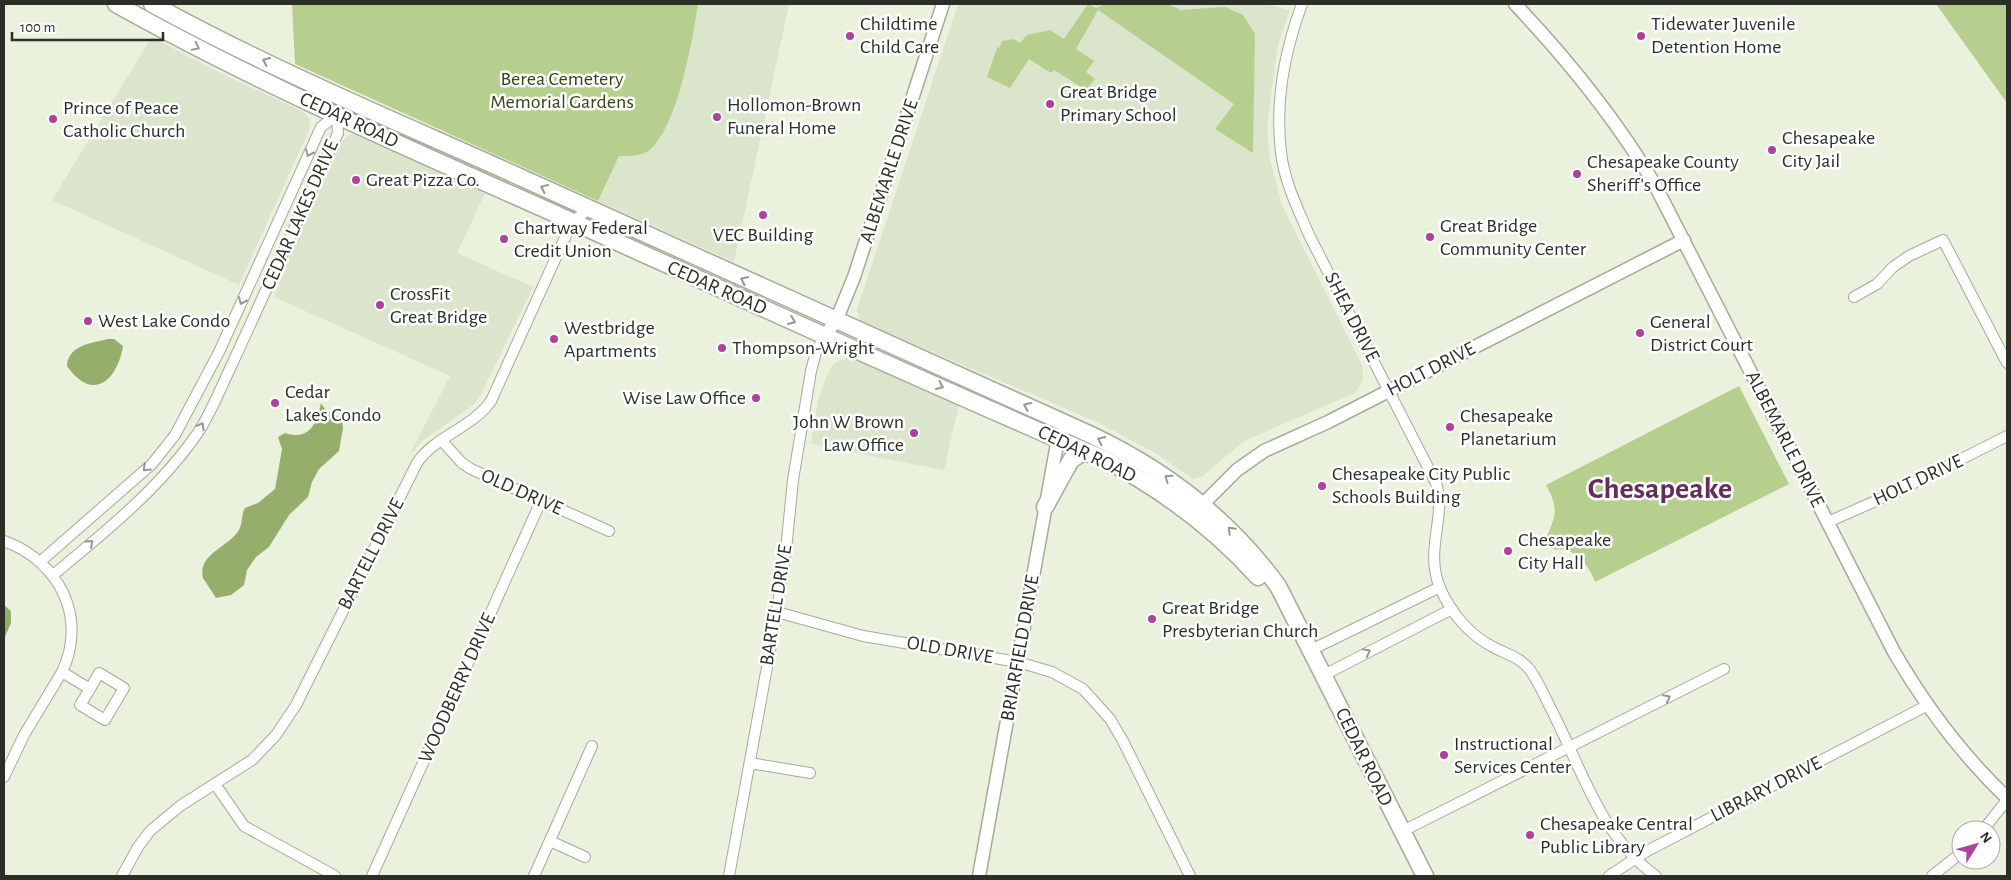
<svg xmlns="http://www.w3.org/2000/svg" width="2011" height="880" viewBox="0 0 2011 880" font-family="'Alegreya Sans',sans-serif">
	<style>
		.built { fill: #dbe5cb }
		.green { fill: #b6cf8e }
		.water { fill: #95ae6c }
		.lines { fill: none; stroke-linecap: round; stroke-linejoin: round }
		.minor-casing { stroke: #a4ab99; stroke-width: 12 }
		.tertiary-casing { stroke: #a4ab99; stroke-width: 15 }
		.primary-casing { stroke: #a4ab99; stroke-width: 19 }
		.minor { stroke: #fff; stroke-width: 10 }
		.tertiary { stroke: #fff; stroke-width: 12 }
		.primary { stroke: #fff; stroke-width: 16 }
		.oneway { stroke: #969794 }
		.poi-dot { fill: #b0409c; stroke: #fff; stroke-width: 2 }
		.labels { text-anchor: middle; dominant-baseline: central; stroke-width: 5; stroke-linejoin: round; paint-order: stroke }
		.poi-label { font-size: 20px; fill: #2c2f28; stroke: #fff; text-anchor: start }
		.park-label { font-size: 20px; fill: #344313; stroke: #fff }
		.street-label { font-size: 20px; fill: #2c2f28; stroke: #fff }
		.town-label { font-size: 30px; font-weight: bold; fill: #642d5a; stroke: #fff }
	</style>
	<rect width="100%" height="100%" fill="#eaf2de"/>
	<g class="built">
		<path d="M698,4H789L734,262L598,201L619,156H627L660,139L685,71Z"/>
		<path d="M958,4H1266L1290,10L1278,44L1267,127L1270,159L1282,205L1363,367V380L1355,393L1244,441L1203,476L1193,479L1155,453L1099,423L860,321L857,310Z"/>
		<path d="M152,37L218,72L304,112L310,120L309,130L239,285L52,200Z"/>
		<path d="M358,133L486,191L457,253L533,287L480,397L473,405L421,442L409,456L450,376L274,297L287,261L342,141L349,135Z"/>
		<path d="M850,357L959,404L944,470L811,444L818,400L827,375L834,363Z"/>
	</g>
	<g class="green">
		<path d="M292,4H698C693,38 677,131 648,151C640,156 629,156 619,156L598,201L295,64Z"/>
		<path d="M1088,4L1096,8L1106,4H1167L1181,10L1225,7L1243,15L1255,34L1253,153L1215,129L1234,104L1098,10L1076,49L1094,61L1086,72L1095,79L1086,90L1054,70L1051,73L1029,59L1010,88L987,77L997,48L1000,47L1002,41L1014,39L1020,43L1027,35L1050,30L1064,39Z"/>
		<path d="M1936,4H2007V103Z"/>
		<path d="M1739,386L1789,484L1595,582C1591,570 1582,557 1569,551C1560,547 1551,554 1544,543C1554,518 1561,512 1546,485Z"/>
	</g>
	<g class="water">
		<path d="M108,339H114L123,346C117,382 92,402 67,366C68,345 92,343 108,339Z"/>
		<path d="M321,403L325,409L342,419L343,428L339,451L319,469L312,482L308,497L289,515L269,547L256,557L247,570L244,585L231,595L216,598L203,578C197,554 229,547 239,530C243,523 241,514 245,508L258,503L275,489L282,449L278,437L285,433C309,441 317,424 321,403Z"/>
		<path d="M4,605L11,611V623L4,639Z"/>
	</g>
	<g class="lines">
		<defs>
			<g id="minor">
				<path d="M1302,4C1285,50 1275,102 1281,152C1284,181 1298,209 1309,235L1436,483C1447,517 1424,549 1440,588C1451,613 1470,636 1495,648C1509,655 1521,658 1530,670C1538,681 1544,695 1550,707C1581,766 1599,835 1656,876"/>
				<path d="M1854,297L1877,284L1893,267L1909,256L1943,240L2007,363"/>
				<path d="M442,441L462,463L471,469L609,531"/>
				<path d="M1828,522L1898,491L2007,436"/>
				<path d="M4,541C59,561 88,617 62,672L24,735L4,777"/>
				<path d="M41,561L152,464L175,435L219,352L321,127L337,115"/>
				<path d="M53,575C104,533 159,489 197,434C205,423 211,409 217,397L338,133L337,115"/>
				<path d="M777,612L863,636L1018,662L1052,672L1083,689L1110,719L1123,741L1190,876"/>
				<path d="M1311,650L1440,587"/>
				<path d="M62,672L90,689L80,705L105,720L124,688L99,673L90,689"/>
				<path d="M1324,675L1452,609"/>
				<path d="M750,763L810,773"/>
				<path d="M215,784L244,826L335,876"/>
				<path d="M1983,830L2007,800"/>
				<path d="M1401,832L1724,669"/>
				<path d="M550,841L585,857"/>
				<path d="M122,876L138,847L150,831L180,806L252,760L276,735L296,705L417,463C435,436 472,428 491,401L572,222L589,209"/>
				<path d="M372,876L541,501"/>
				<path d="M534,876L592,746"/>
				<path d="M729,876L777,612L786,550L793,480L811,371L816,352L825,335"/>
				<path d="M1609,876L1647,851L1926,706"/>
				<path d="M1932,876L1961,853"/>
			</g>
			<g id="tertiary">
				<path d="M1515,4C1567,59 1616,119 1655,185L1894,652C1926,707 1961,754 2007,798"/>
				<path d="M825,335L836,321L854,277L943,4"/>
				<path d="M1196,511L1237,470L1264,451L1328,422L1684,240"/>
				<path d="M979,876L1058,438L1063,433"/>
			</g>
			<g id="primary">
				<path d="M116,4C259,84 410,149 560,216C741,298 921,381 1104,459C1161,489 1215,529 1258,577"/>
				<path d="M152,4C272,70 398,122 522,178C711,264 900,350 1089,434C1164,469 1229,519 1278,586L1425,876"/>
				<path d="M1045,507L1071,460L1082,453L1092,454"/>
			</g>
		</defs>
		<use href="#minor" class="minor-casing"/>
		<use href="#tertiary" class="tertiary-casing"/>
		<use href="#primary" class="primary-casing"/>
		<use href="#minor" class="minor"/>
		<use href="#tertiary" class="tertiary"/>
		<use href="#primary" class="primary"/>
	</g>
	<defs><path id="oneway-chevron" d="M-2-3.5L2.5 0L-2 3.5" fill="none" stroke-width="1.6" stroke-linecap="round" stroke-linejoin="round" transform="scale(1.25)"/></defs>
	<g class="oneway">
		<use href="#oneway-chevron" transform="translate(196 47) rotate(26)"/>
		<use href="#oneway-chevron" transform="translate(266 61) rotate(-155)"/>
		<use href="#oneway-chevron" transform="translate(309 153) rotate(114)"/>
		<use href="#oneway-chevron" transform="translate(544 188) rotate(-156)"/>
		<use href="#oneway-chevron" transform="translate(744 280) rotate(-156)"/>
		<use href="#oneway-chevron" transform="translate(242 301) rotate(114)"/>
		<use href="#oneway-chevron" transform="translate(792 321) rotate(23)"/>
		<use href="#oneway-chevron" transform="translate(940 386) rotate(24)"/>
		<use href="#oneway-chevron" transform="translate(1027 406) rotate(-156)"/>
		<use href="#oneway-chevron" transform="translate(201 426) rotate(-61)"/>
		<use href="#oneway-chevron" transform="translate(1101 440) rotate(-155)"/>
		<use href="#oneway-chevron" transform="translate(146 468) rotate(137)"/>
		<use href="#oneway-chevron" transform="translate(1168 478) rotate(-145)"/>
		<use href="#oneway-chevron" transform="translate(1231 530) rotate(-135)"/>
		<use href="#oneway-chevron" transform="translate(90 543) rotate(-42)"/>
		<use href="#oneway-chevron" transform="translate(1367 652) rotate(-27)"/>
		<use href="#oneway-chevron" transform="translate(1667 698) rotate(-27)"/>
	</g>
	<g class="poi-dot">
		<circle cx="850" cy="36" r="5"/>
		<circle cx="1641" cy="36" r="5"/>
		<circle cx="1050" cy="104" r="5"/>
		<circle cx="717" cy="117" r="5"/>
		<circle cx="53" cy="119" r="5"/>
		<circle cx="1772" cy="150" r="5"/>
		<circle cx="1577" cy="174" r="5"/>
		<circle cx="356" cy="180" r="5"/>
		<circle cx="763" cy="215" r="5"/>
		<circle cx="1430" cy="237" r="5"/>
		<circle cx="504" cy="239" r="5"/>
		<circle cx="380" cy="305" r="5"/>
		<circle cx="88" cy="321" r="5"/>
		<circle cx="1640" cy="333" r="5"/>
		<circle cx="554" cy="339" r="5"/>
		<circle cx="722" cy="348" r="5"/>
		<circle cx="756" cy="398" r="5"/>
		<circle cx="275" cy="403" r="5"/>
		<circle cx="1450" cy="427" r="5"/>
		<circle cx="914" cy="433" r="5"/>
		<circle cx="1322" cy="486" r="5"/>
		<circle cx="1508" cy="551" r="5"/>
		<circle cx="1152" cy="619" r="5"/>
		<circle cx="1444" cy="755" r="5"/>
		<circle cx="1530" cy="835" r="5"/>
	</g>
	<g class="labels">
		<g class="poi-label">
			<text x="860" y="24">Childtime<tspan x="860" dy="23">Child Care</tspan></text>
			<text x="1651" y="24">Tidewater Juvenile<tspan x="1651" dy="23">Detention Home</tspan></text>
			<text x="1060" y="92">Great Bridge<tspan x="1060" dy="23">Primary School</tspan></text>
			<text x="727" y="105">Hollomon-Brown<tspan x="727" dy="23">Funeral Home</tspan></text>
			<text x="63" y="108">Prince of Peace<tspan x="63" dy="23">Catholic Church</tspan></text>
			<text x="1782" y="138">Chesapeake<tspan x="1782" dy="23">City Jail</tspan></text>
			<text x="1587" y="162">Chesapeake County<tspan x="1587" dy="23">Sheriff's Office</tspan></text>
			<text x="366" y="180">Great Pizza Co.</text>
			<text x="1440" y="226">Great Bridge<tspan x="1440" dy="23">Community Center</tspan></text>
			<text x="514" y="228">Chartway Federal<tspan x="514" dy="23">Credit Union</tspan></text>
			<text x="763" y="235" text-anchor="middle">VEC Building</text>
			<text x="390" y="294">CrossFit<tspan x="390" dy="23">Great Bridge</tspan></text>
			<text x="98" y="321">West Lake Condo</text>
			<text x="1650" y="322">General<tspan x="1650" dy="23">District Court</tspan></text>
			<text x="564" y="328">Westbridge<tspan x="564" dy="23">Apartments</tspan></text>
			<text x="732" y="348">Thompson-Wright</text>
			<text x="285" y="392">Cedar<tspan x="285" dy="23">Lakes Condo</tspan></text>
			<text x="746" y="398" text-anchor="end">Wise Law Office</text>
			<text x="1460" y="416">Chesapeake<tspan x="1460" dy="23">Planetarium</tspan></text>
			<text x="904" y="422" text-anchor="end">John W Brown<tspan x="904" dy="23">Law Office</tspan></text>
			<text x="1332" y="474">Chesapeake City Public<tspan x="1332" dy="23">Schools Building</tspan></text>
			<text x="1518" y="540">Chesapeake<tspan x="1518" dy="23">City Hall</tspan></text>
			<text x="1162" y="608">Great Bridge<tspan x="1162" dy="23">Presbyterian Church</tspan></text>
			<text x="1454" y="744">Instructional<tspan x="1454" dy="23">Services Center</tspan></text>
			<text x="1540" y="824">Chesapeake Central<tspan x="1540" dy="23">Public Library</tspan></text>
		</g>
		<g class="park-label">
			<text x="562" y="79">Berea Cemetery<tspan x="562" dy="23">Memorial Gardens</tspan></text>
		</g>
		<g class="street-label">
			<text transform="translate(349 120) rotate(25)">CEDAR ROAD</text>
			<text transform="translate(889 171) rotate(-72)">ALBEMARLE DRIVE</text>
			<text transform="translate(300 215) rotate(-66)">CEDAR LAKES DRIVE</text>
			<text transform="translate(717 288) rotate(24)">CEDAR ROAD</text>
			<text transform="translate(1352 317) rotate(63)">SHEA DRIVE</text>
			<text transform="translate(1431 369) rotate(-27)">HOLT DRIVE</text>
			<text transform="translate(1785 439) rotate(63)">ALBEMARLE DRIVE</text>
			<text transform="translate(1087 454) rotate(26)">CEDAR ROAD</text>
			<text transform="translate(1918 480) rotate(-25)">HOLT DRIVE</text>
			<text transform="translate(522 492) rotate(24)">OLD DRIVE</text>
			<text transform="translate(371 554) rotate(-63)">BARTELL DRIVE</text>
			<text transform="translate(776 605) rotate(-81)">BARTELL DRIVE</text>
			<text transform="translate(1020 648) rotate(-80)">BRIARFIELD DRIVE</text>
			<text transform="translate(950 650) rotate(10)">OLD DRIVE</text>
			<text transform="translate(457 688) rotate(-66)">WOODBERRY DRIVE</text>
			<text transform="translate(1364 757) rotate(64)">CEDAR ROAD</text>
			<text transform="translate(1766 789) rotate(-27)">LIBRARY DRIVE</text>
		</g>
		<g class="town-label">
			<text x="1660" y="489">Chesapeake</text>
		</g>
	</g>
	<rect width="2011" height="880" fill="none" stroke="#2c2f28" stroke-width="10"/>
	<g transform="translate(1976 845) rotate(53)"><circle r="24" fill="#ffffff" stroke="#abaca9"/>
	<path d="M0-4L9 19L0 12L-9 19Z" fill="#b0409c"/>
	<text y="-8" font-size="14" font-weight="bold" text-anchor="middle" fill="#2c2f28">N</text>
	</g>
	<path d="M12 32v8h151v-8" fill="none" stroke="#2c2f28" stroke-width="2.5"/>
	<text x="20" y="32" font-size="15" fill="#2c2f28" stroke="#ffffff" stroke-width="4" paint-order="stroke">100 m</text>
</svg>
